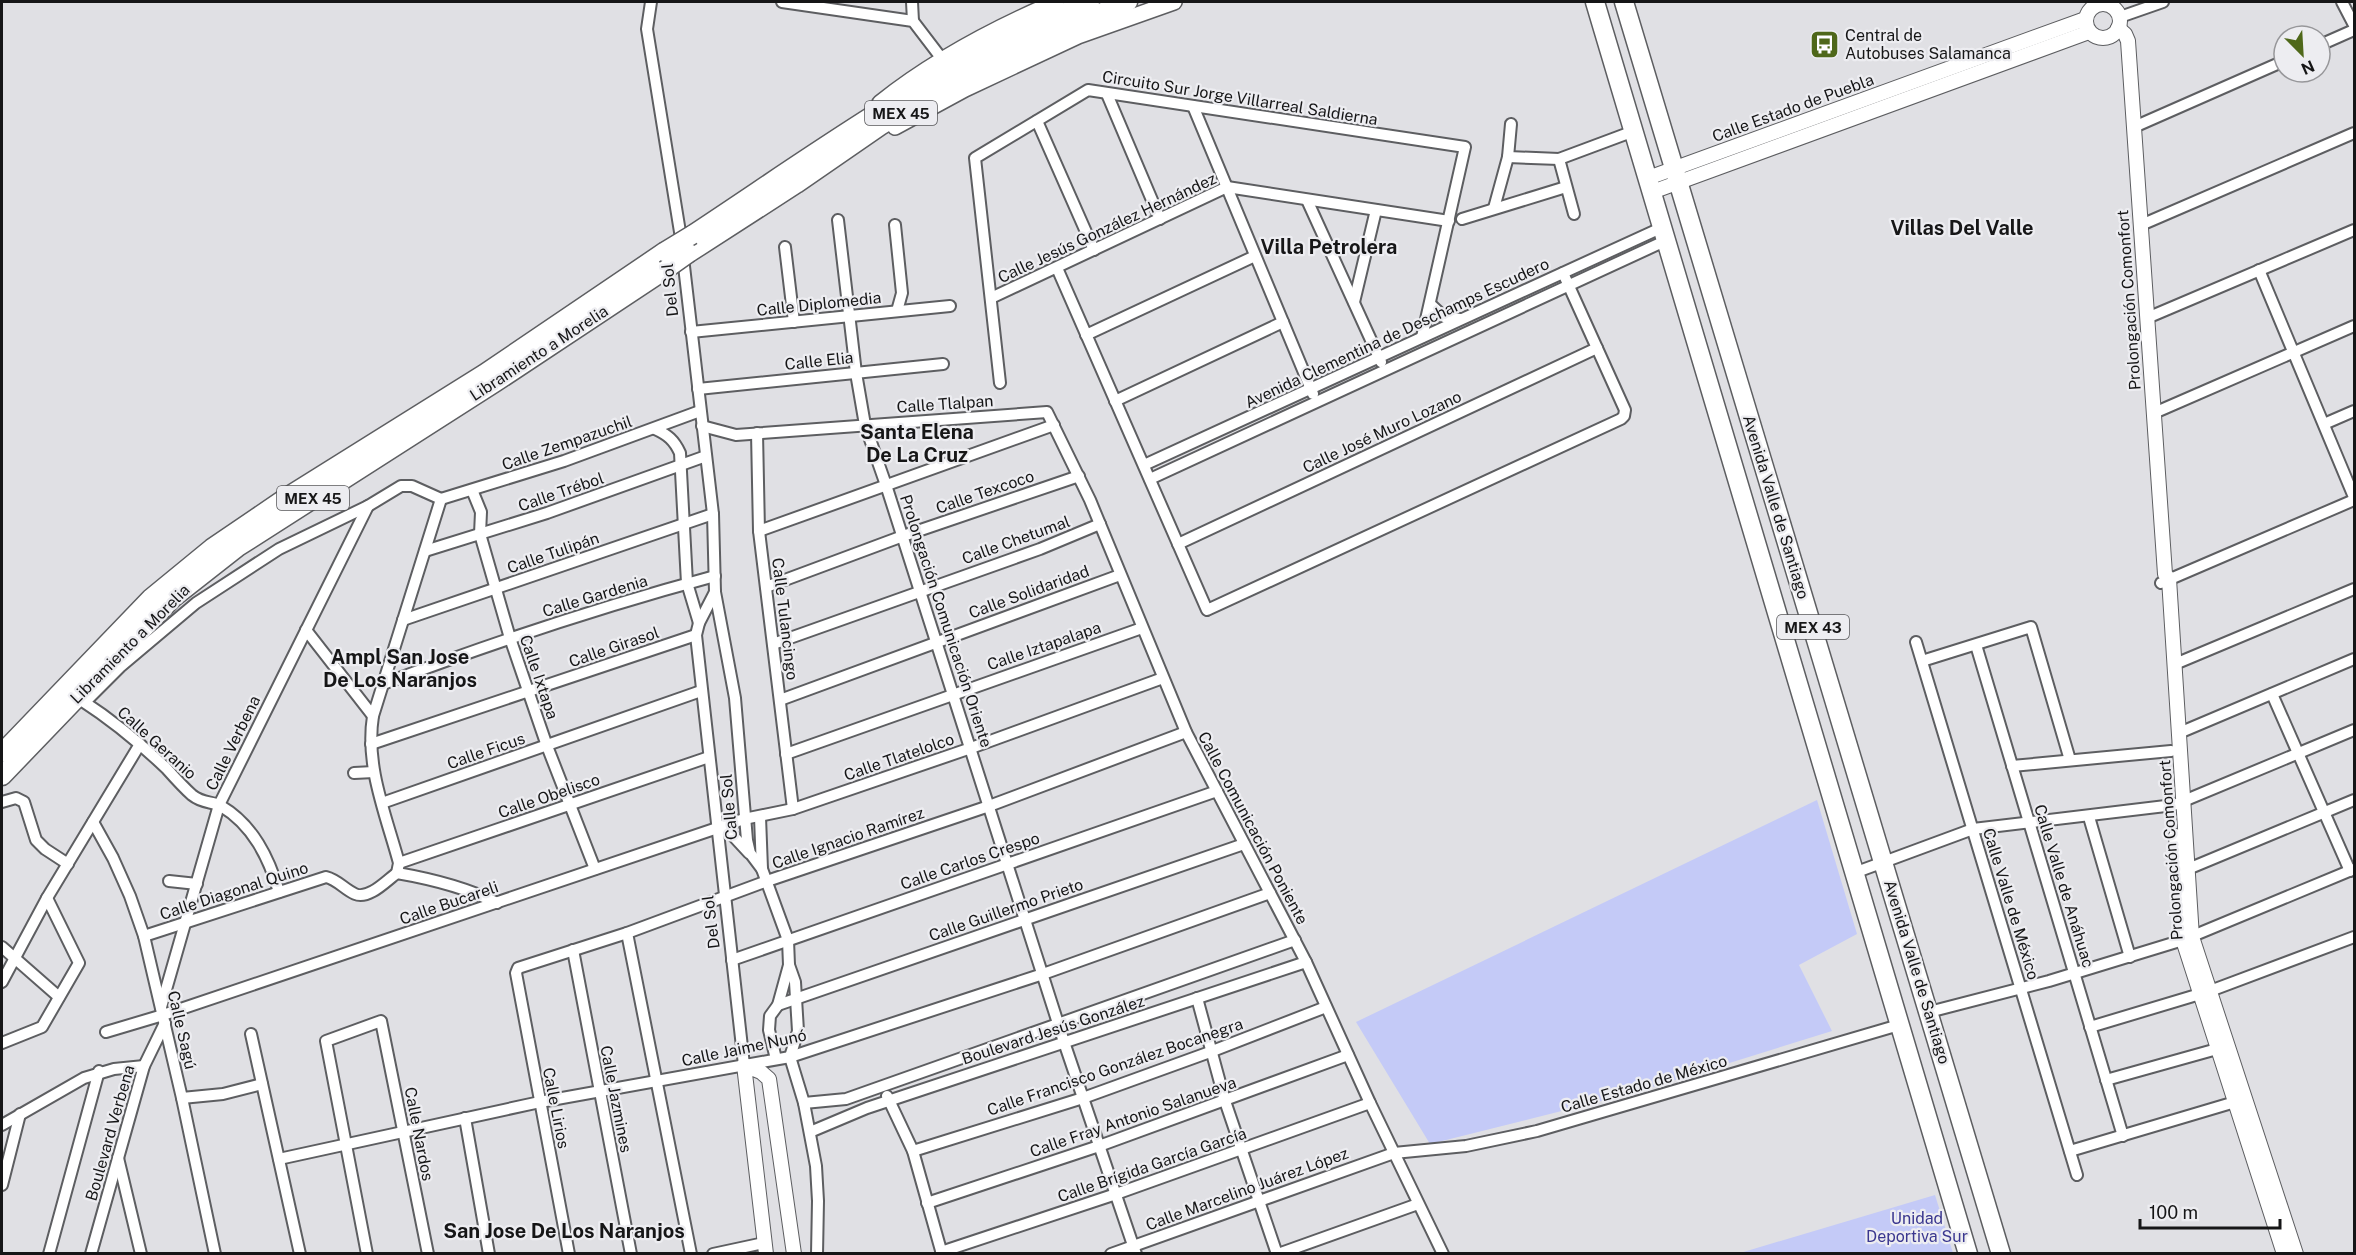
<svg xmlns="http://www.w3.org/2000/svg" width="2356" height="1255" viewBox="0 0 2356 1255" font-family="'Public Sans',sans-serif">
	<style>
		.green { fill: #c4caf7 }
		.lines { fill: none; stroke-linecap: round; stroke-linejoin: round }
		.minor-casing { stroke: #5d5e61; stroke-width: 14 }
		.tertiary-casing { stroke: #5d5e61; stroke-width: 16 }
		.secondary-casing { stroke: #5d5e61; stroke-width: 18 }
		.primary-casing { stroke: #5d5e61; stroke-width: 21 }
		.trunk-casing { stroke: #5d5e61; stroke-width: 21 }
		.minor { stroke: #fff; stroke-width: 10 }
		.tertiary { stroke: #fff; stroke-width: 14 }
		.secondary { stroke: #fff; stroke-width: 15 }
		.primary { stroke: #fff; stroke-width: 18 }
		.trunk { stroke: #fff; stroke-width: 18 }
		.trunk-bridge-casing { stroke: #5d5e61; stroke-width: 21; stroke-linecap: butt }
		.trunk-bridge { stroke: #fff; stroke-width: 18 }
		.labels { text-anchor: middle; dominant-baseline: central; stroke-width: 4.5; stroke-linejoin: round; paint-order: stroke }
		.shield { fill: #ededf1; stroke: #565658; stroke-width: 1.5 }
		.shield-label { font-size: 15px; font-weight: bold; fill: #161617 }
		.poi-label { font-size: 16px; fill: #161617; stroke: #ededf1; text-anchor: start }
		.street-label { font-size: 16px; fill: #161617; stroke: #ededf1 }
		.park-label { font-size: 16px; fill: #3a378f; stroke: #ededf1 }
		.quarter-label { font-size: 20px; font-weight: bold; fill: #161617; stroke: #ededf1 }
	</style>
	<rect width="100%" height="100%" fill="#e0e0e4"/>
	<g class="green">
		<path d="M1817,800L1857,934L1799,965L1832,1031L1633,1093L1430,1144L1356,1022Z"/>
		<path d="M1935,1195L1953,1253H1740Z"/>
	</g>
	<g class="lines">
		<defs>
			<g id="minor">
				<path d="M651,2L647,29L680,232L713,514L715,592L735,698L747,840L750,853L762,869L788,940L789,965L778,1005L770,1016L769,1030L776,1059"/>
				<path d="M782,2L913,21L942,59"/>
				<path d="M912,2L913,21"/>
				<path d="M2342,2L2354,25"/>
				<path d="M2120,17L2163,2"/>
				<path d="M2320,45L2354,30"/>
				<path d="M1107,94L1160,219"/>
				<path d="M1193,106L1313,394"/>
				<path d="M1037,121L1094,250"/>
				<path d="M2134,127L2284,61"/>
				<path d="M1508,157L1559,159L1634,131"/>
				<path d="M1559,159L1574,214"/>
				<path d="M1307,200L1381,362"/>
				<path d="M1494,208L1508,157L1511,124"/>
				<path d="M1462,219L1566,187"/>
				<path d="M838,220L856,373L865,425L886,485L1064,1042L1136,1254"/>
				<path d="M895,225L902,293L897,311"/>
				<path d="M2141,225L2354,133"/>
				<path d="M785,247L794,322"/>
				<path d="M1057,268L1207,610L1621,419L1624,416L1625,410L1563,273"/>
				<path d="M2259,270L2354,497"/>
				<path d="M991,298L1227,187L1449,221"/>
				<path d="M1354,302L1376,210"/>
				<path d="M1430,304L1444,317L1460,319"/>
				<path d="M2147,318L2354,230"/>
				<path d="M691,332L950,306"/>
				<path d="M1086,335L1255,256"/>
				<path d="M1000,383L975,158L1088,90L1465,147L1422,337"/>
				<path d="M698,389L943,364"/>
				<path d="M1115,401L1283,322"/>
				<path d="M2154,413L2354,326"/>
				<path d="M2324,424L2354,411"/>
				<path d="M702,426L736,435L1047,412L1090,500L1186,732L1306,962L1370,1103L1443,1254"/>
				<path d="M655,429C668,435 674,440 680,453L687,583L699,623"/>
				<path d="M757,433L759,531L793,809"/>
				<path d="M1144,465L1663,227"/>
				<path d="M1150,479L1667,240"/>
				<path d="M472,490L481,512L480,534L510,638L547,746L595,869"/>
				<path d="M441,499L564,461L700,411"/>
				<path d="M759,531L1054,425"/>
				<path d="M1178,544L1597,348"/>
				<path d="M425,551L547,513L706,456"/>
				<path d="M2161,583L2354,500"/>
				<path d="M766,587L903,536L1079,476"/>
				<path d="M715,592L699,623L696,635L744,1065"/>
				<path d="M403,620L713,514"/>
				<path d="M306,630L373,716"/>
				<path d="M1916,642L2077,1175"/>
				<path d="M773,644L1040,549L1100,524"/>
				<path d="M1976,645L2123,1136"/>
				<path d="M1922,661L2031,627L2070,760"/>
				<path d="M2175,664L2354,589"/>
				<path d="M383,684C492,643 603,606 715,576"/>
				<path d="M2272,694L2350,871"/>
				<path d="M81,700C112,720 140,743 167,769C175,778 183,787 192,795C203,804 212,801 221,806C253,825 269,858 279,892"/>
				<path d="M780,700L1120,575"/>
				<path d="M85,702L120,667L196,603L279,549L368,506L401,486H412L441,499"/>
				<path d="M2179,733L2354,659"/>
				<path d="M371,744L696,635"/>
				<path d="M786,754L1142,628"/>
				<path d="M2012,766L2171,751"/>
				<path d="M354,773L374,772"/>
				<path d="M2,802L16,798L24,802L36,840L45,849L68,864"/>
				<path d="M382,803L701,691"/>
				<path d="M760,817L762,869"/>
				<path d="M2089,817L2130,957"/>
				<path d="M93,822L113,858L130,896L144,936L182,1098L215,1254"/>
				<path d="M724,826L749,853"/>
				<path d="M399,863L709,757"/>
				<path d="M2188,869L2354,800"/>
				<path d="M397,873L399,863C386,815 365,766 373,716L441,499"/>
				<path d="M1854,873L1973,829L2174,805L2354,730"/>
				<path d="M169,881L197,884"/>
				<path d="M627,933L691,1254"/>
				<path d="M144,936L326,877C338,880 344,889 355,894C369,900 387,880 397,873C432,879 465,887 497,903"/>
				<path d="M2,947L59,997"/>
				<path d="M573,950L631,1254"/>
				<path d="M732,960L1217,791"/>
				<path d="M789,965L795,982L798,1031L790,1057L804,1103L816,1166L818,1201L817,1254"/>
				<path d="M2,982L47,898L140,744"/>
				<path d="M1197,998L1225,1101L1277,1254"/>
				<path d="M778,1005L1244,844"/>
				<path d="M161,1007L219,805L368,506"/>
				<path d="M1929,1012L2049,981L2183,940L2354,869"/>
				<path d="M2090,1027L2210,991L2354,937"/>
				<path d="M106,1032L163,1015L744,819L793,809L971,748L1163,678"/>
				<path d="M251,1034L300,1254"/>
				<path d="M2,1043L42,1027L79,963L47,898"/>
				<path d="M2106,1080L2217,1049"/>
				<path d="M887,1096L913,1151L942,1254"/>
				<path d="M182,1098L223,1094L262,1084"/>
				<path d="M804,1103L846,1099L1295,940"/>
				<path d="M465,1118L489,1254"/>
				<path d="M2,1125L84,1078L114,1069L144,1066"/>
				<path d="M810,1132L867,1108L1306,962"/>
				<path d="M913,1151L1083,1098L1210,1052L1326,1007"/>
				<path d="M2070,1151L2235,1102"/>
				<path d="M118,1158L141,1254"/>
				<path d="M279,1159L540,1102L790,1057L1043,974L1270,893"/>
				<path d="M2,1185L20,1114"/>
				<path d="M927,1203L1099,1146L1348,1055"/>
				<path d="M941,1252L1116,1194L1370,1103"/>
				<path d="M49,1254L99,1071"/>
				<path d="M91,1254L144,1066L165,1023"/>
				<path d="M367,1254L326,1041L381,1021L428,1254"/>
				<path d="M569,1254L516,973L518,968L627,933L767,881L989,806L1186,732"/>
				<path d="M713,1254L764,1243"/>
				<path d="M1111,1254L1394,1153L1466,1146L1537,1131L1899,1025"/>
				<path d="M1278,1254L1418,1204"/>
			</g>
			<g id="tertiary">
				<circle cx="2103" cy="21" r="17"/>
				<path d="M2118,28L2125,34L2128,41L2165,574L2169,579L2192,937L2296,1254"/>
				<path d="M1648,178L2085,19"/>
				<path d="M1652,192L2089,32"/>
				<path d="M2176,836L2183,940L2284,1254"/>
				<path d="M766,1254L744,1065L761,1072L769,1079L794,1254"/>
			</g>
			<g id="secondary">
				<path d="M880,103C934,60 993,29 1056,2"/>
				<path d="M895,127L965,89L1078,36L1174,2"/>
			</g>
			<g id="primary">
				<path d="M1595,2L1968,1254"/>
				<path d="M1624,2L2001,1254"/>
			</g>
			<g id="trunk">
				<path d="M692,235C821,150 945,58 1090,2"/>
				<path d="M689,253L796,184L880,126L967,73L1039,37L1128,2"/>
				<path d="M2,753L151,598L212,548L284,499L484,374L664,252"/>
				<path d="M2,776L173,598L238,547L496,382L665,270"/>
			</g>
		</defs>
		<use href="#minor" class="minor-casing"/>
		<use href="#tertiary" class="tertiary-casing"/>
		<use href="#secondary" class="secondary-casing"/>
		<use href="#primary" class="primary-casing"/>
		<use href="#trunk" class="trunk-casing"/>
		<use href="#minor" class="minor"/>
		<use href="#tertiary" class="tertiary"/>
		<use href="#secondary" class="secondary"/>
		<use href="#primary" class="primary"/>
		<use href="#trunk" class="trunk"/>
		<defs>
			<g id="trunk-bridge">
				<path d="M664,252L692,235"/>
				<path d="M665,270L689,253"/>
			</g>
		</defs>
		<use href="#trunk-bridge" class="trunk-bridge-casing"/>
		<use href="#trunk-bridge" class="trunk-bridge"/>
	</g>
	<defs>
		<symbol id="bus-square" viewBox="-11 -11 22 22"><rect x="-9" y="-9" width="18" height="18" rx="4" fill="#4f681a" stroke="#ededf1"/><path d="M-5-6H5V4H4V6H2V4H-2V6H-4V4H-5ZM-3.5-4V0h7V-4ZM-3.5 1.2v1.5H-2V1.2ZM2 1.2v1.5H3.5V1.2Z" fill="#fff"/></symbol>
	</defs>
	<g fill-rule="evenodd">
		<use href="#bus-square" x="1808" y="28" width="33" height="33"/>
	</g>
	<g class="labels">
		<g class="shield">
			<rect x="865" y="101" width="72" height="24" rx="4.5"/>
			<rect x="277" y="486" width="72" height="24" rx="4.5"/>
			<rect x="1777" y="615" width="72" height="24" rx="4.5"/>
		</g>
		<g class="shield-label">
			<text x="901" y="113">MEX 45</text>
			<text x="313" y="498">MEX 45</text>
			<text x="1813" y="627">MEX 43</text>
		</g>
		<g class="poi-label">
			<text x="1845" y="35">Central de<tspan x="1845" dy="18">Autobuses Salamanca</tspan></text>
		</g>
		<g class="street-label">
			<text transform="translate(1240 98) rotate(9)">Circuito Sur Jorge Villarreal Saldierna</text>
			<text transform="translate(1793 108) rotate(-20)">Calle Estado de Puebla</text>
			<text transform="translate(1107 228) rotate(-25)">Calle Jesús González Hernández</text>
			<text transform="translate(670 290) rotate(-96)">Del Sol</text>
			<text transform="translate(2129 300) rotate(-94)">Prolongación Comonfort</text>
			<text transform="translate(819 304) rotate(-6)">Calle Diplomedia</text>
			<text transform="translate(1397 333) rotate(-25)">Avenida Clementina de Deschamps Escudero</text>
			<text transform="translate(539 353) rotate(-33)">Libramiento a Morelia</text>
			<text transform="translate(819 361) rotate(-6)">Calle Elia</text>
			<text transform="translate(945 404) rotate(-4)">Calle Tlalpan</text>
			<text transform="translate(1382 432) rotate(-25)">Calle José Muro Lozano</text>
			<text transform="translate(567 443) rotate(-19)">Calle Zempazuchil</text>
			<text transform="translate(561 492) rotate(-19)">Calle Trébol</text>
			<text transform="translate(985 492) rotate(-19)">Calle Texcoco</text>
			<text transform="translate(1776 507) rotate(73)">Avenida Valle de Santiago</text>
			<text transform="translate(1016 540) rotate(-20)">Calle Chetumal</text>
			<text transform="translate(553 553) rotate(-19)">Calle Tulipán</text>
			<text transform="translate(1029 592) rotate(-20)">Calle Solidaridad</text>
			<text transform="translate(595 596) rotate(-17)">Calle Gardenia</text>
			<text transform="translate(785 619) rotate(83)">Calle Tulancingo</text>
			<text transform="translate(946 621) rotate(72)">Prolongación Comunicación Oriente</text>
			<text transform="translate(130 644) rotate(-45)">Libramiento a Morelia</text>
			<text transform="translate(1044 646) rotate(-19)">Calle Iztapalapa</text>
			<text transform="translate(614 647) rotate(-19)">Calle Girasol</text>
			<text transform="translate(539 677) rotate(71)">Calle Ixtapa</text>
			<text transform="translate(157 743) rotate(42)">Calle Geranio</text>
			<text transform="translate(233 743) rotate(-64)">Calle Verbena</text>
			<text transform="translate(486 751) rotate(-19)">Calle Ficus</text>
			<text transform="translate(899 757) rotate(-19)">Calle Tlatelolco</text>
			<text transform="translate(549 796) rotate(-19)">Calle Obelisco</text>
			<text transform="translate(729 807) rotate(-95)">Calle Sol</text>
			<text transform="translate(1253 828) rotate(62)">Calle Comunicación Poniente</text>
			<text transform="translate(848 838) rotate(-19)">Calle Ignacio Ramírez</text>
			<text transform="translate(2171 850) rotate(-94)">Prolongación Comonfort</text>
			<text transform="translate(970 861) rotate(-19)">Calle Carlos Crespo</text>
			<text transform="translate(2064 886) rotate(73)">Calle Valle de Anáhuac</text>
			<text transform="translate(234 891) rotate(-18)">Calle Diagonal Quino</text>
			<text transform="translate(449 903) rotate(-19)">Calle Bucareli</text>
			<text transform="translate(2011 904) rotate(73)">Calle Valle de México</text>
			<text transform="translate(1006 910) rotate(-19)">Calle Guillermo Prieto</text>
			<text transform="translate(711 922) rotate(-97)">Del Sol</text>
			<text transform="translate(1917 972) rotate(73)">Avenida Valle de Santiago</text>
			<text transform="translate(182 1030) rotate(77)">Calle Sagú</text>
			<text transform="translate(1053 1030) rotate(-18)">Boulevard Jesús González</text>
			<text transform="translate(744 1048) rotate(-12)">Calle Jaime Nunó</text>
			<text transform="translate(1115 1067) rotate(-19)">Calle Francisco González Bocanegra</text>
			<text transform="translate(1644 1084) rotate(-16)">Calle Estado de México</text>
			<text transform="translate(616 1099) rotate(79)">Calle Jazmines</text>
			<text transform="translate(556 1108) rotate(79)">Calle Lirios</text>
			<text transform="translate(1133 1117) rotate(-19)">Calle Fray Antonio Salanueva</text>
			<text transform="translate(110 1133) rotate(-74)">Boulevard Verbena</text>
			<text transform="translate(419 1134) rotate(79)">Calle Nardos</text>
			<text transform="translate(1152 1165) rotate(-19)">Calle Brígida García García</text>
			<text transform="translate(1247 1189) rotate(-20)">Calle Marcelino Juárez López</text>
		</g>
		<g class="park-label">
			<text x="1917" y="1218">Unidad<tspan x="1917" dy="18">Deportiva Sur</tspan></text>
		</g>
		<g class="quarter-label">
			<text x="1962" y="228">Villas Del Valle</text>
			<text x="1329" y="247">Villa Petrolera</text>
			<text x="917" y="432">Santa Elena<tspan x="917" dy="23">De La Cruz</tspan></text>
			<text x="400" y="657">Ampl San Jose<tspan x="400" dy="23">De Los Naranjos</tspan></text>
			<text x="564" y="1231">San Jose De Los Naranjos</text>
		</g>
	</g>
	<rect width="2356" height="1255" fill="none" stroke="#161617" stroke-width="6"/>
	<g transform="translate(2302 54) rotate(156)"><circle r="28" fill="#ededf1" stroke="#97979a" stroke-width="1.5"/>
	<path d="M0-4.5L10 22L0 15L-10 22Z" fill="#4f681a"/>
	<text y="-9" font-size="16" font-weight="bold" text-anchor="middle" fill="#161617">N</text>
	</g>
	<path d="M2140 1219v9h140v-9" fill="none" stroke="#161617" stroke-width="3"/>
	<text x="2149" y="1219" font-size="18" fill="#161617" stroke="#ededf1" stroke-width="4.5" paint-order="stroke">100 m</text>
</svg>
